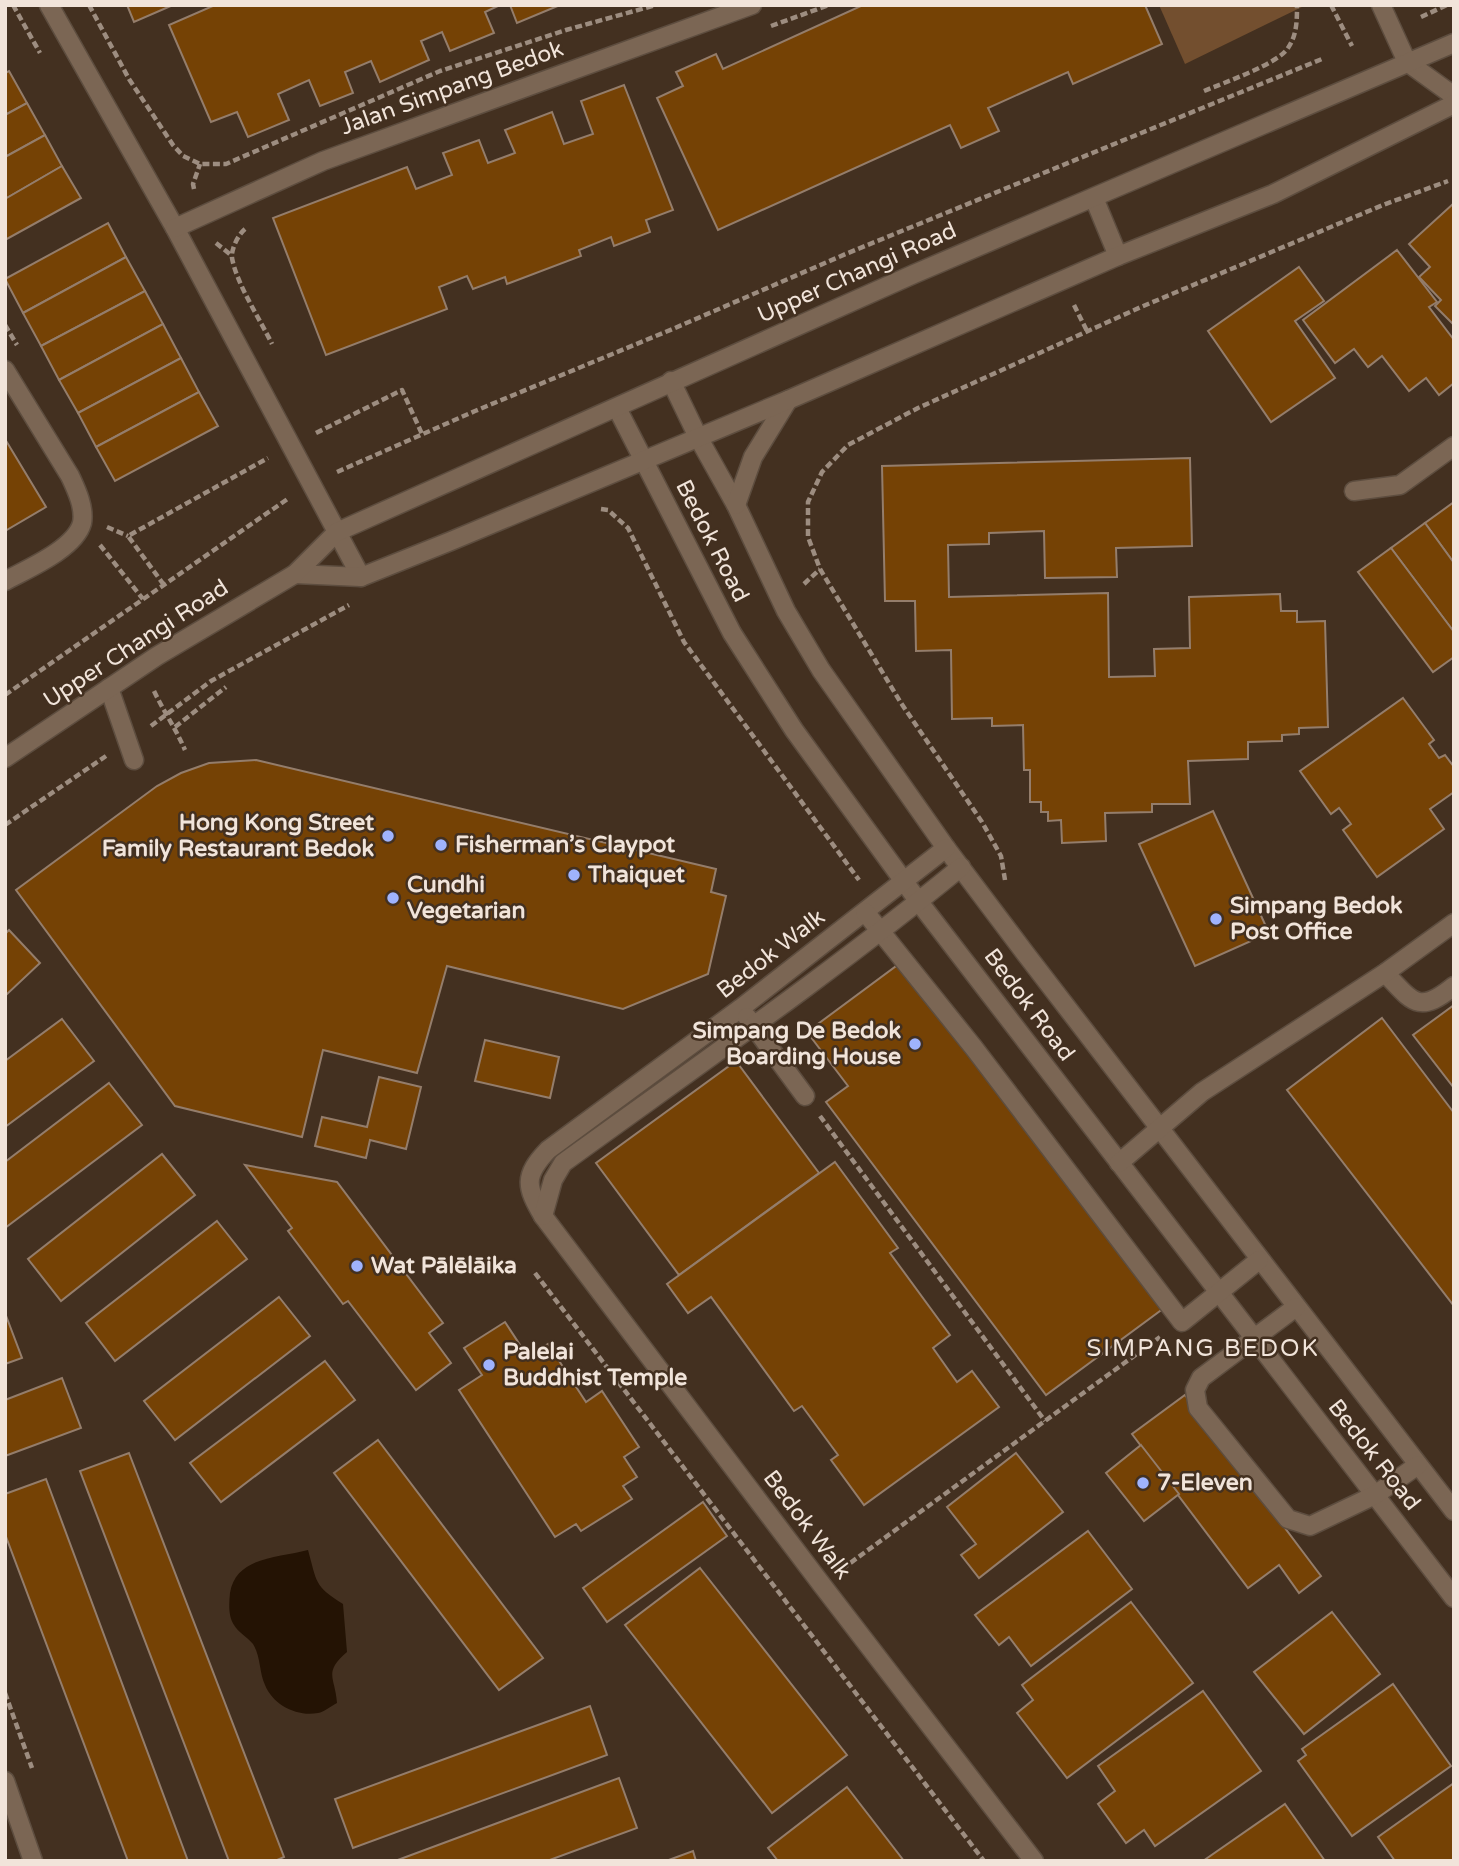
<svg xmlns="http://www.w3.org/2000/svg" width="1459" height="1866" viewBox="0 0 1459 1866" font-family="'Varela Round',sans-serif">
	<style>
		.green { fill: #734f2f }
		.water { fill: #241304 }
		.building { fill: #754205; stroke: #947d6b; stroke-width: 2 }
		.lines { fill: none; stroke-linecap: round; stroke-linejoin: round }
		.minor-casing { stroke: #5d4d3f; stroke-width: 21 }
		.path { stroke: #9d8d80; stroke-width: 4.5; stroke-dasharray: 7 3.5; stroke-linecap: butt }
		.minor { stroke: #7b6654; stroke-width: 18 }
		.poi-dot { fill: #9fb3fd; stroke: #433020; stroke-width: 2.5 }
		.labels { text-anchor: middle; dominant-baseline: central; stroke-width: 5; stroke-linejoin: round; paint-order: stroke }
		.street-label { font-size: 23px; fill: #f1e4da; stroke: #433020 }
		.poi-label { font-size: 23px; font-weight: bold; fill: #f1e4da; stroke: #433020; text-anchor: start }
		.neighbourhood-label { font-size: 24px; letter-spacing: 2px; fill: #f1e4da; stroke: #433020 }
	</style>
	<rect width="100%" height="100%" fill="#433020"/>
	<path class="green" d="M1159,5H1306L1185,64Z"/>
	<path class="water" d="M308,1550C317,1582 314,1586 343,1604L347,1652C323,1673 335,1676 337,1703C331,1706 324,1712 318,1713C297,1717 273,1705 265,1685C259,1672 261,1657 253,1644C247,1637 238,1632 234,1625C228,1616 229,1603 230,1593C236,1556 279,1558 308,1550Z"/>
	<g class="building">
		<path d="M127,5H173L134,22Z"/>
		<path d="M215,5H500L485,12L494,33L450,51L442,32L421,41L429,60L380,82L371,61L345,72L353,93L320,106L309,80L278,94L289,120L248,137L237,112L211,122L169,25Z"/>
		<path d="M510,5H560L517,23Z"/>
		<path d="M863,5H1145L1162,44L1073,84L1068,72L988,108L999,131L961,148L950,125L718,230L657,98L683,86L676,72L716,54L723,69Z"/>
		<path d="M9,71L27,103L5,115V73Z"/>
		<path d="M624,85L673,210L646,220L650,232L614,246L611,237L579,250L581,256L507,284L505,277L473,289L467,276L439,287L447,309L326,355L273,218L407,167L416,189L452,175L443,153L479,140L488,163L515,153L505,130L552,112L564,144L593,134L581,101Z"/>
		<path d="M27,103L45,135L5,157V115Z"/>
		<path d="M45,135L62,166L5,199V157Z"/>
		<path d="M62,166L81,198L5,240V199Z"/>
		<path d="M1454,203V325L1435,306L1441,300L1419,277L1430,267L1409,244Z"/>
		<path d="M108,223L126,257L23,313L5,279Z"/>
		<path d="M1397,250L1437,302L1429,307L1454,340V383L1439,395L1426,378L1409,391L1382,356L1368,367L1354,349L1335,363L1303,320Z"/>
		<path d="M126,257L145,291L41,346L23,313Z"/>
		<path d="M1299,267L1324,301L1295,321L1335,378L1271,422L1208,331Z"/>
		<path d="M145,291L163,324L59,380L41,346Z"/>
		<path d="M163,324L181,358L78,413L59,380Z"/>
		<path d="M181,358L199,392L96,447L78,413Z"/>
		<path d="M199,392L218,426L115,481L96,447Z"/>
		<path d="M5,439L46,507L5,531Z"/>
		<path d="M1190,458L1192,546L1116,548L1117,577L1045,578L1044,531L989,533V544L948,545L949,597L1108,593L1109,677L1155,676L1154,649L1190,648L1189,597L1280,594L1281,611H1297V622L1325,621L1328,727L1299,728V734L1282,735V741L1248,742V759L1188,761L1190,804H1152V812L1105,813L1106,841L1062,843L1061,820L1048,821V812H1041V802H1030V770H1024L1023,725L992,726V718L952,719L951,650L916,651L915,601H885L882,466Z"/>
		<path d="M1454,502V563L1425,523Z"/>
		<path d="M1425,523L1454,563V632L1391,548Z"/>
		<path d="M1391,548L1454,632V657L1433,672L1358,572Z"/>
		<path d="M1403,698L1434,740L1429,744L1439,758L1445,755L1454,767V792L1430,809L1444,829L1377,877L1343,830L1351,824L1339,808L1331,814L1300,771Z"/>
		<path d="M256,760L716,869L711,892L726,896L708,974L623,1009L447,966L417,1073L323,1050L302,1137L175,1106L16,890L157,786L181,773L209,763Z"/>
		<path d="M1213,811L1269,933L1195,966L1139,844Z"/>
		<path d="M9,930L40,963L5,996V934Z"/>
		<path d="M903,961L1164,1308L1046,1395L826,1102L848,1086L807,1032Z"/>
		<path d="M1454,1005V1088L1413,1035Z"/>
		<path d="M1382,1018L1454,1113V1306L1287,1090Z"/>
		<path d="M62,1019L94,1061L5,1127V1061Z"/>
		<path d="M485,1040L559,1057L550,1098L475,1081Z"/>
		<path d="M736,1061L819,1173L679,1275L596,1163Z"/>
		<path d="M379,1077L421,1087L406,1149L370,1140L366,1158L315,1146L322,1117L367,1127Z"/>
		<path d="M109,1083L142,1125L5,1228V1162Z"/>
		<path d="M162,1154L195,1195L61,1301L28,1259Z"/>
		<path d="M835,1162L898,1248L890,1253L950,1335L933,1348L957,1382L972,1371L999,1407L864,1505L831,1460L838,1455L802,1406L794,1411L711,1297L688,1313L667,1284Z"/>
		<path d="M245,1165L337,1182L443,1323L429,1333L451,1363L416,1390L348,1301L343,1304L288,1231L292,1228Z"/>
		<path d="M217,1221L247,1259L115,1361L86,1323Z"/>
		<path d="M279,1297L310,1336L175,1440L144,1401Z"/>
		<path d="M5,1313L22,1358L5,1364Z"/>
		<path d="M505,1322L528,1357L548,1344L586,1402L602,1391L639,1447L624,1457L637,1477L623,1486L632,1499L581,1531L576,1524L555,1537L459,1390L482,1375L464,1348Z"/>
		<path d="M325,1361L355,1400L221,1502L190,1463Z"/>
		<path d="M62,1378L81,1428L5,1456V1400Z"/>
		<path d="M1185,1395L1321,1576L1299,1593L1279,1565L1248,1588L1132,1434Z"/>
		<path d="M378,1440L543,1658L499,1690L334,1473Z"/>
		<path d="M1141,1445L1179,1494L1144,1521L1106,1473Z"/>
		<path d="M129,1453L284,1857L275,1861H229L80,1471Z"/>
		<path d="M1016,1453L1063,1512L979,1578L961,1555L976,1544L947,1507Z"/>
		<path d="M46,1479L188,1861H128L5,1534V1494Z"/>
		<path d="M703,1502L727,1536L607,1622L583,1588Z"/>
		<path d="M1088,1531L1132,1589L1031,1666L1009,1637L999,1645L975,1615Z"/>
		<path d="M700,1568L847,1755L772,1813L625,1625Z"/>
		<path d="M1131,1602L1193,1683L1067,1778L1017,1713L1033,1700L1022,1685Z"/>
		<path d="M1332,1612L1380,1674L1304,1734L1254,1672Z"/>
		<path d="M1393,1684L1451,1766L1352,1836L1298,1761L1306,1755L1302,1749Z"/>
		<path d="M1203,1691L1261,1771L1155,1846L1144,1830L1126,1843L1098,1804L1115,1791L1098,1766Z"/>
		<path d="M590,1706L607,1755L353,1848L335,1799Z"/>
		<path d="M619,1778L637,1828L547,1861H395Z"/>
		<path d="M1454,1783V1861H1395L1378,1837Z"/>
		<path d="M847,1787L904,1861H778L768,1848Z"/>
		<path d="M1285,1804L1325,1861H1203Z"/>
		<path d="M693,1851L696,1861H666Z"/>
	</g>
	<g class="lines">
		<defs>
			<g id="minor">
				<path d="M49,5L175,228L361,577"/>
				<path d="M1381,5L1407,62L1454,96"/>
				<path d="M1094,198L1118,256"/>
				<path d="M175,228L323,161L752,5"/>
				<path d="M5,370L70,476C76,489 85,507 82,523C75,549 27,569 5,581"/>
				<path d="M671,381L698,437L736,505L786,611L821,670L946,848L1025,953L1454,1511"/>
				<path d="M617,408L732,633L794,730L919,902L1454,1598"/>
				<path d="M1354,491L1400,485L1454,446"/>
				<path d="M736,505L753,457L788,400"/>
				<path d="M295,574L361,577L451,541L788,400L1118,256L1273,194L1454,104"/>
				<path d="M109,688L134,760"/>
				<path d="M5,758L157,656L295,574L337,532L914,274L1454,43"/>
				<path d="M946,848L741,1008L548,1150C523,1176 526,1187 543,1216L822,1585L1034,1861"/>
				<path d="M865,912L974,1048L1182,1322L1259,1260"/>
				<path d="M1385,973C1413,1002 1418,1015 1454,986"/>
				<path d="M747,1017L805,1096"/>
				<path d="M1119,1163L1202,1092L1385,973L1454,923"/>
				<path d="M543,1216L553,1180L563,1163C697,1066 833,972 961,867"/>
				<path d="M1296,1307L1201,1378L1195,1390L1198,1408L1288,1519L1310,1526L1375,1495L1418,1465"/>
				<path d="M5,1781L33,1861"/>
			</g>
		</defs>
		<use href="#minor" class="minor-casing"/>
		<g class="path">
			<path d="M13,5L40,53"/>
			<path d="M89,5L129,79L173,145L183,156L200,164H226L440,71L566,30L656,5"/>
			<path d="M1331,5L1352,46"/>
			<path d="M1421,17L1447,5"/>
			<path d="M771,26L829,5"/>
			<path d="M1204,91C1223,83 1278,64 1288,48C1297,35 1297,20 1297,5"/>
			<path d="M194,189L193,184L200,164"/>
			<path d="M245,229C238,235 231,249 232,258C237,285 260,319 272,344"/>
			<path d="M216,243L231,255"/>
			<path d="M1074,305L1088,333"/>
			<path d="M5,325L17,345"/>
			<path d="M316,433L402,390L422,434"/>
			<path d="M337,472L475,411L675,328L848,253L1322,59"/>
			<path d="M601,509L608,510L628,528L684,642L859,880"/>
			<path d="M107,527L128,536"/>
			<path d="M100,545L143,599"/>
			<path d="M804,584L820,569"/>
			<path d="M164,585L128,536L268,458"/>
			<path d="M154,691C164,712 176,729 185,750"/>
			<path d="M5,695L289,498"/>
			<path d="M151,726L211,681L349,605"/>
			<path d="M175,727L226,687"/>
			<path d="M5,825L106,756"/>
			<path d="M1005,880L1001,856L982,822L901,703L820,569L808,537V502L822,472L848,445L918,408L1141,307L1383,205L1448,181"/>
			<path d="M820,1116L1045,1421"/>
			<path d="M535,1273L984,1861"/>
			<path d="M842,1569L1160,1337"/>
			<path d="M5,1693L32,1768"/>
		</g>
		<use href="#minor" class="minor"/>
	</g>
	<g class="poi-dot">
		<circle cx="388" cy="836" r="7"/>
		<circle cx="441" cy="845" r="7"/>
		<circle cx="574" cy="875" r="7"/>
		<circle cx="393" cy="898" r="7"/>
		<circle cx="1216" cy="919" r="7"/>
		<circle cx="915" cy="1044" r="7"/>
		<circle cx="357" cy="1266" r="7"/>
		<circle cx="489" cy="1365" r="7"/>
		<circle cx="1143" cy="1483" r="7"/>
	</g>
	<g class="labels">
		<g class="street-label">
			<text transform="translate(452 88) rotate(-20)">Jalan Simpang Bedok</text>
			<text transform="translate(857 273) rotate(-24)">Upper Changi Road</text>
			<text transform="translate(712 541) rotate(63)">Bedok Road</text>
			<text transform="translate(136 644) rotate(-33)">Upper Changi Road</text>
			<text transform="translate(771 954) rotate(-38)">Bedok Walk</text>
			<text transform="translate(1029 1005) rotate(53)">Bedok Road</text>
			<text transform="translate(1374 1455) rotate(52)">Bedok Road</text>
			<text transform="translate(807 1525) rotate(53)">Bedok Walk</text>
		</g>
		<g class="poi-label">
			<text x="374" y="823" text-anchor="end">Hong Kong Street<tspan x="374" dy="26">Family Restaurant Bedok</tspan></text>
			<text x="455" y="845">Fisherman’s Claypot</text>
			<text x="588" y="875">Thaiquet</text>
			<text x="407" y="885">Cundhi<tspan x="407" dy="26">Vegetarian</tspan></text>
			<text x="1230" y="906">Simpang Bedok<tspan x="1230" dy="26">Post Office</tspan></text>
			<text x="901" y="1031" text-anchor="end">Simpang De Bedok<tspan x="901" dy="26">Boarding House</tspan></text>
			<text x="371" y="1266">Wat Pālēlāika</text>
			<text x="503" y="1352">Palelai<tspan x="503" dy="26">Buddhist Temple</tspan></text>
			<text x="1157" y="1483">7-Eleven</text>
		</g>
		<g class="neighbourhood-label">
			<text x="1203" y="1348">SIMPANG BEDOK</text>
		</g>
	</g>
	<rect width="1459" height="1866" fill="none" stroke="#f1e4da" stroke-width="14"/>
</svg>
